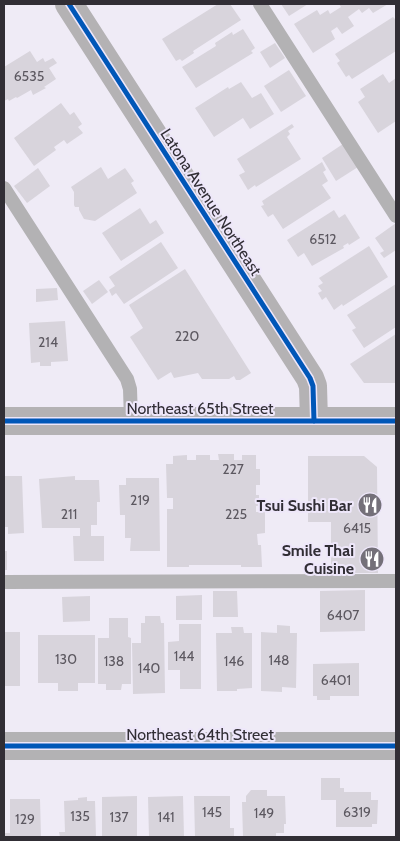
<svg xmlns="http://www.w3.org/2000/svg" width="400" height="841" viewBox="0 0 400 841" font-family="Cabin,sans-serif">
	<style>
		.building { fill: #d8d4dc }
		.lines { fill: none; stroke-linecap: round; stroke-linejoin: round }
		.lane { stroke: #b3b2b4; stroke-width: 14 }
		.street { stroke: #b3b2b4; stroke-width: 28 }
		.secondary { stroke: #b4b2b4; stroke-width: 28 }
		.cycleway-casing { stroke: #eee7fa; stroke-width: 8 }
		.cycleway { stroke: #0057b8; stroke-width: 5 }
		.labels { text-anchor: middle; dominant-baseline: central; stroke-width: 4; stroke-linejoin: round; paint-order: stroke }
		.number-label { font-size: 14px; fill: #5c5860 }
		.street-label { font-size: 16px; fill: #312e35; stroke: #eee7fa }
		.poi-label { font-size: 16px; font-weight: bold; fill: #312e35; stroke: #eee7fa; text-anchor: end }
	</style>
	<rect width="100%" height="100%" fill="#efebf6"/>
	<g class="building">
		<path d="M218,4H230L241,20L193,51L194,53L182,61L180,59L176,61L162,39Z"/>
		<path d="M281,4H308L289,16Z"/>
		<path d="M339,4H388L373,13L369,8L362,13L359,9L348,17L354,26L342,34L337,27L331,31L335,39L313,53L294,24L317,10L320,15L328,10L330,14L341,7Z"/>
		<path d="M393,17L396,20V51L352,79L349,75L346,77L337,63L340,61L335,54Z"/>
		<path d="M243,29L255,48L251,51L253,53L196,88L182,67L216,46L215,43L232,32L233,35Z"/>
		<path d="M275,43L285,58L270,68L260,52Z"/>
		<path d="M30,51L37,62L43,58L45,62L53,58L57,63L49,68L56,79L44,87L46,88L33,95L31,90L17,98L16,97L9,101L8,99L4,101V67Z"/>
		<path d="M289,70L306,96L281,112L264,86Z"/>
		<path d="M383,74L389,83L396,78V121L378,133L358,102L365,97L360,89Z"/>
		<path d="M241,82L252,98L261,93L274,114L250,129L243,118L214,137L195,108L228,87L229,89Z"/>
		<path d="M61,103L70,115L74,112L82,124L78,127L83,133L67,144L64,140L54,147L56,150L34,166L14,138Z"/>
		<path d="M292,124L294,127L288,131L290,134L287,137L301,159L256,187L255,185L248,190L239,175L245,172L237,159Z"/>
		<path d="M343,144L358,167L336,181L322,158Z"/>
		<path d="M322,162L326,170L323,172L328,181L322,185L331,198L283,229L273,214L268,217L261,206L264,205L262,201Z"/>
		<path d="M101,167L108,179L125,168L134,181L131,183L137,193L95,221L84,219L79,210V207H75L74,205V192L71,187Z"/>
		<path d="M38,168L50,186L27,203L14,186Z"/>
		<path d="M140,208L150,224L156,220L164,233L121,261L102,233Z"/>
		<path d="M334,210L339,218L345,214L360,238L349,245L348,243L343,246L344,248L312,266L304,253L298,257L287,240Z"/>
		<path d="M396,223V250L384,258L380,253L384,251L375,238Z"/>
		<path d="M161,242L178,268L124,304L116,293L112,296L109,290L115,286L109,277Z"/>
		<path d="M369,246L388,277L343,306L342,304L334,310L326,297L322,300L318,293L322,291L318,286L323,283L319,278Z"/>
		<path d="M185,269L251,373L240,380H236L234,376L229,379H202L198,373L174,378L171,372L158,380L130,337L143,328L129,305Z"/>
		<path d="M99,280L108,292L92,304L83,291Z"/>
		<path d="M396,284V327L364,348L352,330L356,328L347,315Z"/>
		<path d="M57,288L58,300L36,302V289Z"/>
		<path d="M65,321L68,361L51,362V366H40V362L31,363L29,323Z"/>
		<path d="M396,334V383H364L350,364Z"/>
		<path d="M218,454H234V460H242V455H256V469H260V485H256V495H259V506H256V512H265V533L257,534L258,545H261L262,567H241V565H189V567H167V509H173V498H167L166,464H173V456L187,455V460H196V455H210V460H219Z"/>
		<path d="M308,456H364L377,467L378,573H331V522H308Z"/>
		<path d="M4,476H22L24,533L8,534V527H4Z"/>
		<path d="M75,476V480H99L100,502H97V525H91V536H104V561H74L73,536H80V528H42L39,479Z"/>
		<path d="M126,478H159L160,551H130L131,538H125V515H120L119,485H126Z"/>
		<rect x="4" y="551" width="3" height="19"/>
		<path d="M365,590V631L320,632V591Z"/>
		<path d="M213,591H237L238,617H213Z"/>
		<path d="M202,595V620H176V596Z"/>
		<path d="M90,596V621L63,622L62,597Z"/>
		<path d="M145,616H160L161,623H164L165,693L133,694L132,643H141V623H145Z"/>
		<path d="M109,618H128V637L131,638V684H122L121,690H106V684H98V638H109Z"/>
		<path d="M179,624H201V689H180V670H168V642L179,641Z"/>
		<path d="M277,625L290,626V633H297L296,688L282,687V692L261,691V632L277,633Z"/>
		<path d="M231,627H243L244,633H252V688L237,689V691H217L216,633H232Z"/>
		<rect x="4" y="632" width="16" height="54"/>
		<path d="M38,635H95V683H78V691H58V683H38Z"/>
		<path d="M359,663V696H330V700H317V696H313V664Z"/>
		<path d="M321,778H340V788H344V792H371V800H378L377,824H372V827H336V800H321Z"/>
		<path d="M251,790H267V796H285L286,824H284V833H276V837H243L242,802H246V796Z"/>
		<path d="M137,796V837H102V797Z"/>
		<path d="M183,796L184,837H149L148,797Z"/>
		<path d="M194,796H230V828H234V837H195Z"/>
		<path d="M87,797V801H95L96,837H60L59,832H65L64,801L78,800V798Z"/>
		<path d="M10,799H40L41,837H4V833H10Z"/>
	</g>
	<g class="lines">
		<g class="lane">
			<path d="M260,4L396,216"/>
			<path d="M4,188L127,379L130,389L131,420"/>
			<path d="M4,582L396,581"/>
		</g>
		<path class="street" d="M4,746H396"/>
		<g class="secondary">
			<path d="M69,4L310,378L313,386L314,421"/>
			<path d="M4,421H396"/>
		</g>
		<defs>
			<g id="cycleway">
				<path d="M69,4L310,378L313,386L314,421"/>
				<path d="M4,421H396"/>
				<path d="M4,746H396"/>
			</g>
		</defs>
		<use href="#cycleway" class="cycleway-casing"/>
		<use href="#cycleway" class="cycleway"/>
	</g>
	<defs>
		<symbol id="restaurant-disc" viewBox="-11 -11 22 22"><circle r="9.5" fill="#747079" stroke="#eee7fa"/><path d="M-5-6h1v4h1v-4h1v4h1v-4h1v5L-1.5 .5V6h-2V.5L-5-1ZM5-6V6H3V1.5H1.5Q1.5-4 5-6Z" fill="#fff"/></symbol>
	</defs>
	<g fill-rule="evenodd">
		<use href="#restaurant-disc" x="356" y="491" width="28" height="28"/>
		<use href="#restaurant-disc" x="358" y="545" width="28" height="28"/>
	</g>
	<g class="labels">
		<g class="number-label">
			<text x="29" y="76">6535</text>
			<text x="323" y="239">6512</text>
			<text x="187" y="336">220</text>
			<text x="48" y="342">214</text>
			<text x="233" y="469">227</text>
			<text x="140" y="500">219</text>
			<text x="69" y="514">211</text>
			<text x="236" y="514">225</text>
			<text x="357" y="528">6415</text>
			<text x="343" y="615">6407</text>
			<text x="184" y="656">144</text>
			<text x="66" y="659">130</text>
			<text x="279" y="660">148</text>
			<text x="114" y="661">138</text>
			<text x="234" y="661">146</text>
			<text x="149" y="668">140</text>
			<text x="336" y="680">6401</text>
			<text x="212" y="812">145</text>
			<text x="357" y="812">6319</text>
			<text x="264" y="813">149</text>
			<text x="80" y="816">135</text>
			<text x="119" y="817">137</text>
			<text x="166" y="817">141</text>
			<text x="25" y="819">129</text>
		</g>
		<g class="street-label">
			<text transform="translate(211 202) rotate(57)">Latona Avenue Northeast</text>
			<text x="200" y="408">Northeast 65th Street</text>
			<text x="200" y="734">Northeast 64th Street</text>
		</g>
		<g class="poi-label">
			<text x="352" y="505">Tsui Sushi Bar</text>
			<text x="354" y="550">Smile Thai<tspan x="354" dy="18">Cuisine</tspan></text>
		</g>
	</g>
	<rect width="400" height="841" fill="none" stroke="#312e35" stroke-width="10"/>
</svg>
